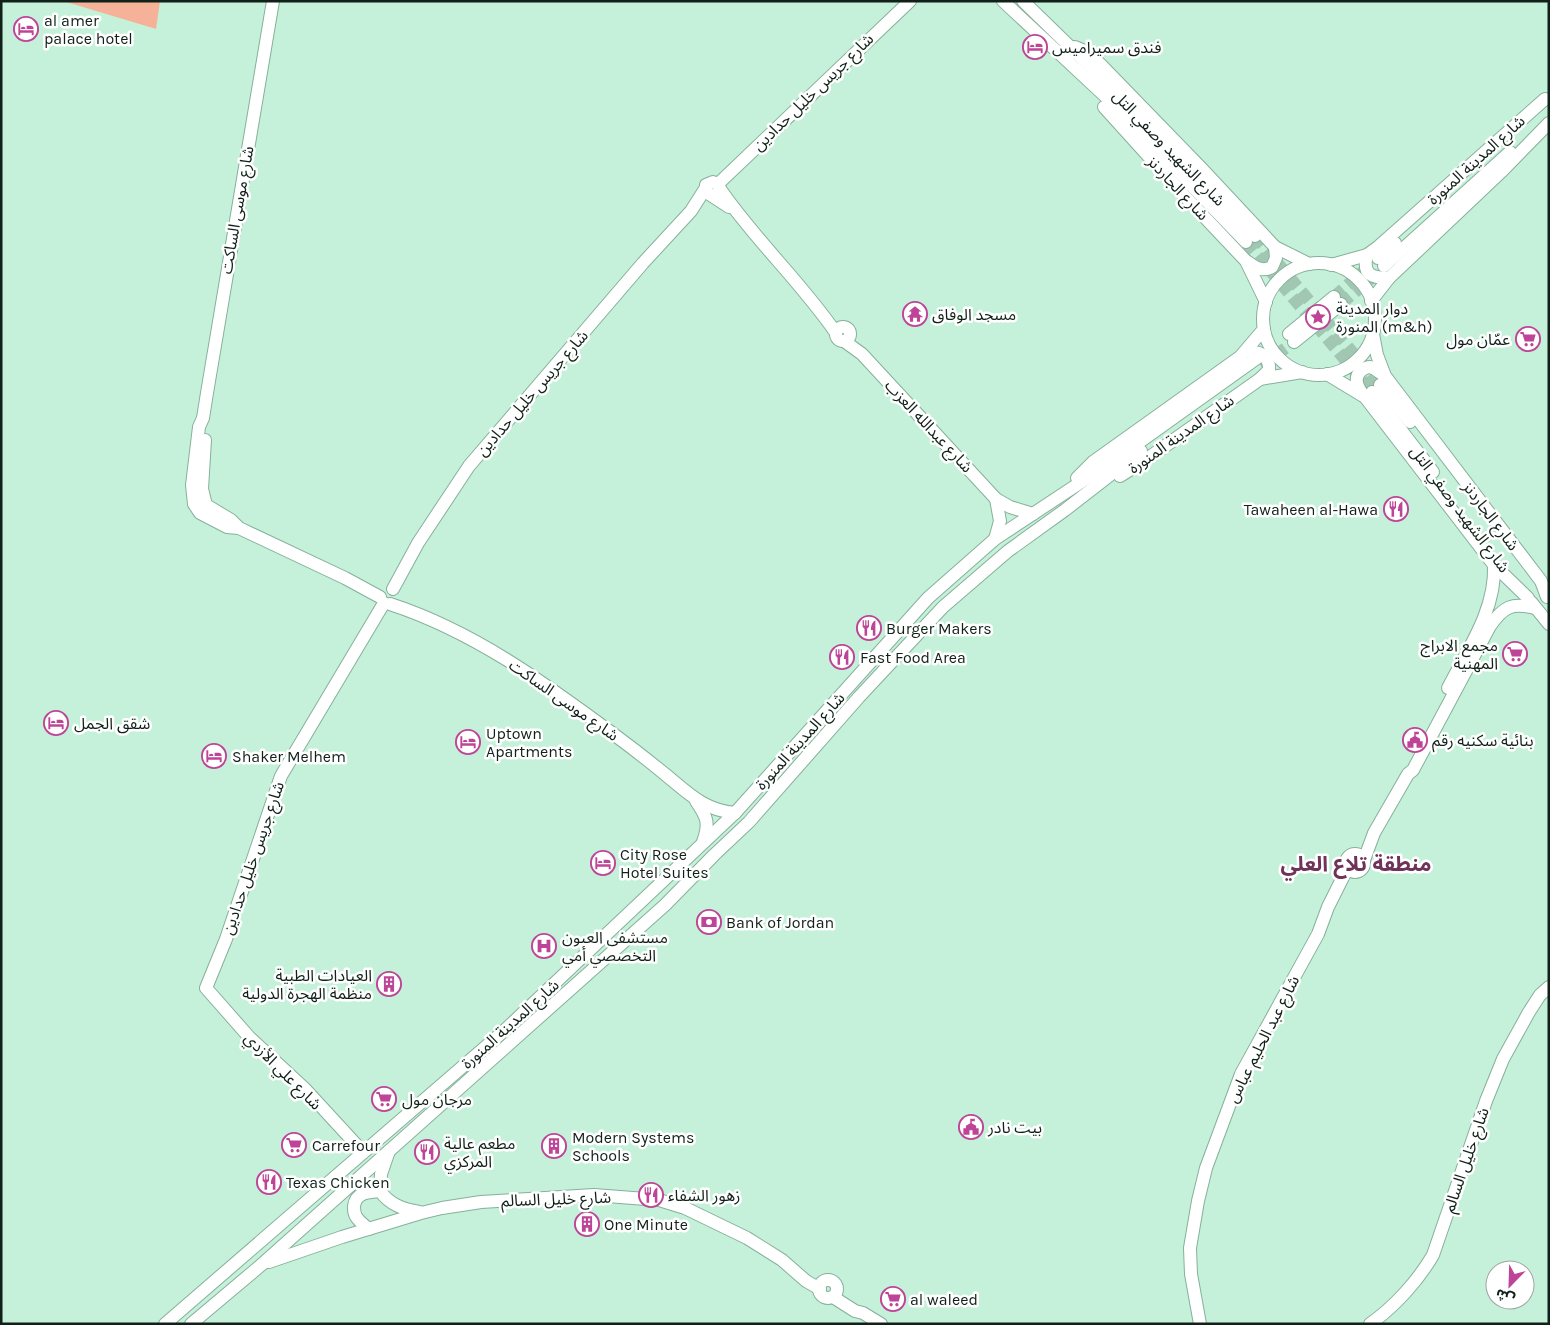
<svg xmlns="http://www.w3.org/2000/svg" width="1550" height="1325" viewBox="0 0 1550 1325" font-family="Karla,'Noto Sans Arabic',sans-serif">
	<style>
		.green { fill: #f6b298 }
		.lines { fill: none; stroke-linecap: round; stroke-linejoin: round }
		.secondary-tunnel { stroke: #a1c7b3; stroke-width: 12; stroke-dasharray: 12 6; stroke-linecap: butt }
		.secondary-casing { stroke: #86b09b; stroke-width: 14 }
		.secondary { stroke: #fff; stroke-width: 12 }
		.labels { text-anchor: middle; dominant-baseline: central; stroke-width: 5; stroke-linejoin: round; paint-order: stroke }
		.poi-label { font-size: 16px; fill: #112119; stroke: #fff; text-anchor: start }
		.street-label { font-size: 16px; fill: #112119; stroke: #fff }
		.district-label { font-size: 21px; font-weight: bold; fill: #6f335a; stroke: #fff }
	</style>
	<rect width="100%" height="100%" fill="#c5f1da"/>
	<path class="green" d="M63,1H160L156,29Z"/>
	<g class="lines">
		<g class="secondary-tunnel">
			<path d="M1255,236L1380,385"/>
			<path d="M1246,242L1372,392"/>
			<path d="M1334,297L1378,258"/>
			<path d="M1341,304L1381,270"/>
			<path d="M1261,366L1294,342"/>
		</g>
		<defs>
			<g id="secondary">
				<path d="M1003,1L1105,96L1246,242"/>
				<path d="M1023,1L1097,73L1175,155L1255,236"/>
				<path d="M1075,47L1087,52L1101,65L1202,169L1275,247L1309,264"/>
				<path d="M1104,107L1179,190L1246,261L1266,302"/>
				<path d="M718,184L910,1"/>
				<path d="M720,189C755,240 801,282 836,333"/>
				<path d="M712,196L717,195L720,189L718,184L713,182L706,185V192L729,207"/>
				<path d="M1367,255C1362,275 1372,278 1389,278"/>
				<path d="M1378,258L1395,243"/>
				<path d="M1248,262C1256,268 1263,272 1272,267L1276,258L1275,247"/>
				<circle cx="1319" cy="319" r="56"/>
				<path d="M1331,265L1367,255L1378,247L1545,99"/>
				<path d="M1384,266L1510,152"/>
				<path d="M1371,301L1389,278L1501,172L1549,123"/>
				<circle cx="843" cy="334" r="7"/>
				<path d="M1289,334L1334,297"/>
				<path d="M1373,334L1377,355L1385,376L1541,581L1547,597"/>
				<path d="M844,341L862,354L996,499L1010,507L1033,514"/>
				<path d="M1294,342L1341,304"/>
				<path d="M1251,352C1262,351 1270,359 1269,370L1260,379"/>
				<path d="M1327,374L1365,397L1494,565L1528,598"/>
				<path d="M1380,385L1410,422"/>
				<path d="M1372,392L1433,472"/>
				<path d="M1364,396C1358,388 1352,378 1362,370C1365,368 1367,367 1370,367C1375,368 1380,373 1385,376"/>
				<path d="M205,440L202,489L206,505L231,520L239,528L345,578L380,597"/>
				<path d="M1120,476L1144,461L1260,379L1302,372"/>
				<path d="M1077,478L1093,462L1240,357L1264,329"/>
				<path d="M239,528L227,527L200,513L194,504L192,485L199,427L203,418L207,393L273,1"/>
				<path d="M995,539L1000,521L996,499"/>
				<path d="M393,589L418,543L469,466L643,263L691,211L705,189"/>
				<path d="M1531,602L1549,624"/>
				<path d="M390,604C473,631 543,682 612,733C631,747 649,761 666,775C689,794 704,810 735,813"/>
				<path d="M1448,688C1468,649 1496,610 1494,565"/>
				<path d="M696,801C707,817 710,823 703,842"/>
				<circle cx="1355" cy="863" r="9"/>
				<path d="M1364,860L1374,833L1408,774L1413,770L1490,626C1503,607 1512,602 1535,608"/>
				<path d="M389,1151L381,1174L380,1191C390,1205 403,1209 419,1212"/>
				<path d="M363,1152L306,1090L250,1038L206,988L226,939L281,776L384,603"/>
				<path d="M369,1229C365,1226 360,1222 357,1218C354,1214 354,1211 354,1206C356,1192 369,1192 380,1191"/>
				<path d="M269,1262L342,1237L421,1213L442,1208L481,1202L594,1195L659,1200L685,1208L747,1238L782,1260L806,1281L820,1289"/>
				<circle cx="828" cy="1289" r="9"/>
				<path d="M833,1297L855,1311L863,1313L881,1324"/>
				<path d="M165,1324L505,1030L735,813L928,598L995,539L1110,463L1257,358"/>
				<path d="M191,1324L260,1266L665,905L714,855L749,822L859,697L943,607L1008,551L1065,510L1141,451"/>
				<path d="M1200,1324L1191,1274L1190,1248L1198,1201L1206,1168L1241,1074L1318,934L1328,907L1347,869"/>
				<path d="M1370,1324C1394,1307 1418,1281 1433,1255L1486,1101L1503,1059L1529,1012L1540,995L1549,987"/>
			</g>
		</defs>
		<use href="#secondary" class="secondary-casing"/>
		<use href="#secondary" class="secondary"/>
	</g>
	<defs>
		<symbol id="hotel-ring" viewBox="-11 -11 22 22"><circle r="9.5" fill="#fff" stroke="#be4497" stroke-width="1.5"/><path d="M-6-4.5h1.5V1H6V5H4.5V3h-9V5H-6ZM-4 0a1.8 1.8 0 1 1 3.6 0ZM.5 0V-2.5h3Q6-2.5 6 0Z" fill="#be4497"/></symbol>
		<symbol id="temple-ring" viewBox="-11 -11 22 22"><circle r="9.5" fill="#fff" stroke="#be4497" stroke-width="1.5"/><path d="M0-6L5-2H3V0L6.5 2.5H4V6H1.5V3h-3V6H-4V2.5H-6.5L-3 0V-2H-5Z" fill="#be4497"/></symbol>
		<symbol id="sight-ring" viewBox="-11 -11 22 22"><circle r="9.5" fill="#fff" stroke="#be4497" stroke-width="1.5"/><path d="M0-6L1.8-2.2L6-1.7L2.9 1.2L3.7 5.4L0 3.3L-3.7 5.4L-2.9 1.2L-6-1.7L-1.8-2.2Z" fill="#be4497"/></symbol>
		<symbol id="supermarket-ring" viewBox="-11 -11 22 22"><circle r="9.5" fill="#fff" stroke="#be4497" stroke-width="1.5"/><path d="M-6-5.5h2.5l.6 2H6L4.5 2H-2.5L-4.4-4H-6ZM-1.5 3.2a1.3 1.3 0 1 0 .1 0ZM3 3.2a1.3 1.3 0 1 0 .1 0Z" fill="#be4497"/></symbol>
		<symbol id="restaurant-ring" viewBox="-11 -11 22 22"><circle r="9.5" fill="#fff" stroke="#be4497" stroke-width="1.5"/><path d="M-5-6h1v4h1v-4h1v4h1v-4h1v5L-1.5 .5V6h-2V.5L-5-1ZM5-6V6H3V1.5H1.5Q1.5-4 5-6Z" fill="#be4497"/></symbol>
		<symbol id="civic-ring" viewBox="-11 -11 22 22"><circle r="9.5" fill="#fff" stroke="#be4497" stroke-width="1.5"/><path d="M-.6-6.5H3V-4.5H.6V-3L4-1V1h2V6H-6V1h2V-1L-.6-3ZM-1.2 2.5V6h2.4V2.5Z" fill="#be4497"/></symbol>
		<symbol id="bank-ring" viewBox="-11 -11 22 22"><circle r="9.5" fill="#fff" stroke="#be4497" stroke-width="1.5"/><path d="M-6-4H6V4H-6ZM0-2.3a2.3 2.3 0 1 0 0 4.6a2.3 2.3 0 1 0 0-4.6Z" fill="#be4497"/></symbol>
		<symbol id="hospital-ring" viewBox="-11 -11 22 22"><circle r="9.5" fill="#fff" stroke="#be4497" stroke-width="1.5"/><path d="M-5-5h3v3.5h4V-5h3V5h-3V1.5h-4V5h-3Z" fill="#be4497"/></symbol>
		<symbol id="building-ring" viewBox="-11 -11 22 22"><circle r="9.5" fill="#fff" stroke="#be4497" stroke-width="1.5"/><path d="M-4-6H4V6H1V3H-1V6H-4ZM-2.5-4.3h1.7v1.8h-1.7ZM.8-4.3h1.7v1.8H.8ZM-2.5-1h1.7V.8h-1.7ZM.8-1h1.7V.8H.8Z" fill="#be4497"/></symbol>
	</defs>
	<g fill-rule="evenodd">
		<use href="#hotel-ring" x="12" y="15" width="28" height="28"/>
		<use href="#hotel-ring" x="1021" y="33" width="28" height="28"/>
		<use href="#temple-ring" x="901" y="300" width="28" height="28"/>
		<use href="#sight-ring" x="1304" y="303" width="28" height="28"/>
		<use href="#supermarket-ring" x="1514" y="325" width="28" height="28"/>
		<use href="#restaurant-ring" x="1382" y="495" width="28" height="28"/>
		<use href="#restaurant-ring" x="855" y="614" width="28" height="28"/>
		<use href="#supermarket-ring" x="1501" y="640" width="28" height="28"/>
		<use href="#restaurant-ring" x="828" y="643" width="28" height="28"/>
		<use href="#hotel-ring" x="42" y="709" width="28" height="28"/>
		<use href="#civic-ring" x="1401" y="726" width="28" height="28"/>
		<use href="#hotel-ring" x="454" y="728" width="28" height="28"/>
		<use href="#hotel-ring" x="200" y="742" width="28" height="28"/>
		<use href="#hotel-ring" x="589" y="849" width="28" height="28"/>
		<use href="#bank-ring" x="695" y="908" width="28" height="28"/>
		<use href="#hospital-ring" x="530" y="932" width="28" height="28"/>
		<use href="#building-ring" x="375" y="970" width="28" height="28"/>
		<use href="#supermarket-ring" x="370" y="1085" width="28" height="28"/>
		<use href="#civic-ring" x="957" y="1113" width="28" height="28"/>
		<use href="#supermarket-ring" x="280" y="1131" width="28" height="28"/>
		<use href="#building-ring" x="540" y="1132" width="28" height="28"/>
		<use href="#restaurant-ring" x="413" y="1138" width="28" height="28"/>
		<use href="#restaurant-ring" x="255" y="1168" width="28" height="28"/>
		<use href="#restaurant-ring" x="637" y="1181" width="28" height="28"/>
		<use href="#building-ring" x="573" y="1210" width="28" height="28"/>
		<use href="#supermarket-ring" x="879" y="1285" width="28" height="28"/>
	</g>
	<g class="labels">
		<g class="poi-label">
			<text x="44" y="20">al amer<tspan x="44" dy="18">palace hotel</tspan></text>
			<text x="1052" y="47">فندق سميراميس</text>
			<text x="1336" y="308">دوار المدينة<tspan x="1336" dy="18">المنورة (m&amp;h)</tspan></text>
			<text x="932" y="314">مسجد الوفاق</text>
			<text x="1510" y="339" text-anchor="end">عمّان مول</text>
			<text x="1378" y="509" text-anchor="end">Tawaheen al-Hawa</text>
			<text x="886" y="628">Burger Makers</text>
			<text x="1498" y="645" text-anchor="end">مجمع الابراج<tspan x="1498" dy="18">المهنية</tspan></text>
			<text x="860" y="657">Fast Food Area</text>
			<text x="74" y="723">شقق الجمل</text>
			<text x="486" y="733">Uptown<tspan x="486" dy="18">Apartments</tspan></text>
			<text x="1432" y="740">بنائية سكنيه رقم</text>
			<text x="232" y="756">Shaker Melhem</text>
			<text x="620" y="854">City Rose<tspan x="620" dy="18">Hotel Suites</tspan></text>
			<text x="726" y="922">Bank of Jordan</text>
			<text x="562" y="937">مستشفى العيون<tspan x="562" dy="18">التخصصي أمي</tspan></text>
			<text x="372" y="975" text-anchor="end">العيادات الطبية<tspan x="372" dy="18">منظمة الهجرة الدولية</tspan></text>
			<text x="402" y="1099">مرجان مول</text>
			<text x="988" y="1127">بيت نادر</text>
			<text x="572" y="1137">Modern Systems<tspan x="572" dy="18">Schools</tspan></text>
			<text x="444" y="1143">مطعم عالية<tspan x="444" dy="18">المركزي</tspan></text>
			<text x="312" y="1145">Carrefour</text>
			<text x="286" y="1182">Texas Chicken</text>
			<text x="668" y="1195">زهور الشفاء</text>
			<text x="604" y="1224">One Minute</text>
			<text x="910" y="1299">al waleed</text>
		</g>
		<g class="street-label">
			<text transform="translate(813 92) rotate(-44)">شارع جريس خليل حدادين</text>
			<text transform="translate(1169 148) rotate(46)">شارع الشهيد وصفي التل</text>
			<text transform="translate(1476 160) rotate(-42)">شارع المدينة المنورة</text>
			<text transform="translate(1178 188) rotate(47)">شارع الجاردنز</text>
			<text transform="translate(237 210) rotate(-80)">شارع موسى الساكت</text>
			<text transform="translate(532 393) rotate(-49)">شارع جريس خليل حدادين</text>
			<text transform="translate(929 426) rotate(47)">شارع عبدالله العزب</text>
			<text transform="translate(1181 434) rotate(-35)">شارع المدينة المنورة</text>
			<text transform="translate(1460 509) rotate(53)">شارع الشهيد وصفي التل</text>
			<text transform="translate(1491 516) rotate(53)">شارع الجاردنز</text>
			<text transform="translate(564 700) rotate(35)">شارع موسى الساكت</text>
			<text transform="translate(800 741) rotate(-48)">شارع المدينة المنورة</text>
			<text transform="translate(253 858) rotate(-71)">شارع جريس خليل حدادين</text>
			<text transform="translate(510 1024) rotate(-42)">شارع المدينة المنورة</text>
			<text transform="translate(1263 1039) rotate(-63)">شارع عبد الحليم عباس</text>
			<text transform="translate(283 1071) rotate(45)">شارع علي الأزدي</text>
			<text transform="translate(1466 1160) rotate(-71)">شارع خليل السالم</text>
			<text transform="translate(556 1199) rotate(-2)">شارع خليل السالم</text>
		</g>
		<g class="district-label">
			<text x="1356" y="864">منطقة تلاع العلي</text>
		</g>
	</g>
	<rect width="1550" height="1325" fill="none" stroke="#112119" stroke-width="5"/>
	<g transform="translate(1510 1285) rotate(203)"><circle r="24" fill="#ffffff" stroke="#a0a6a3"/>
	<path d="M0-4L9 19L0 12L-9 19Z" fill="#be4497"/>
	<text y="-8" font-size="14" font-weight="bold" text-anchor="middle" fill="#112119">ش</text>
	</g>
</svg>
